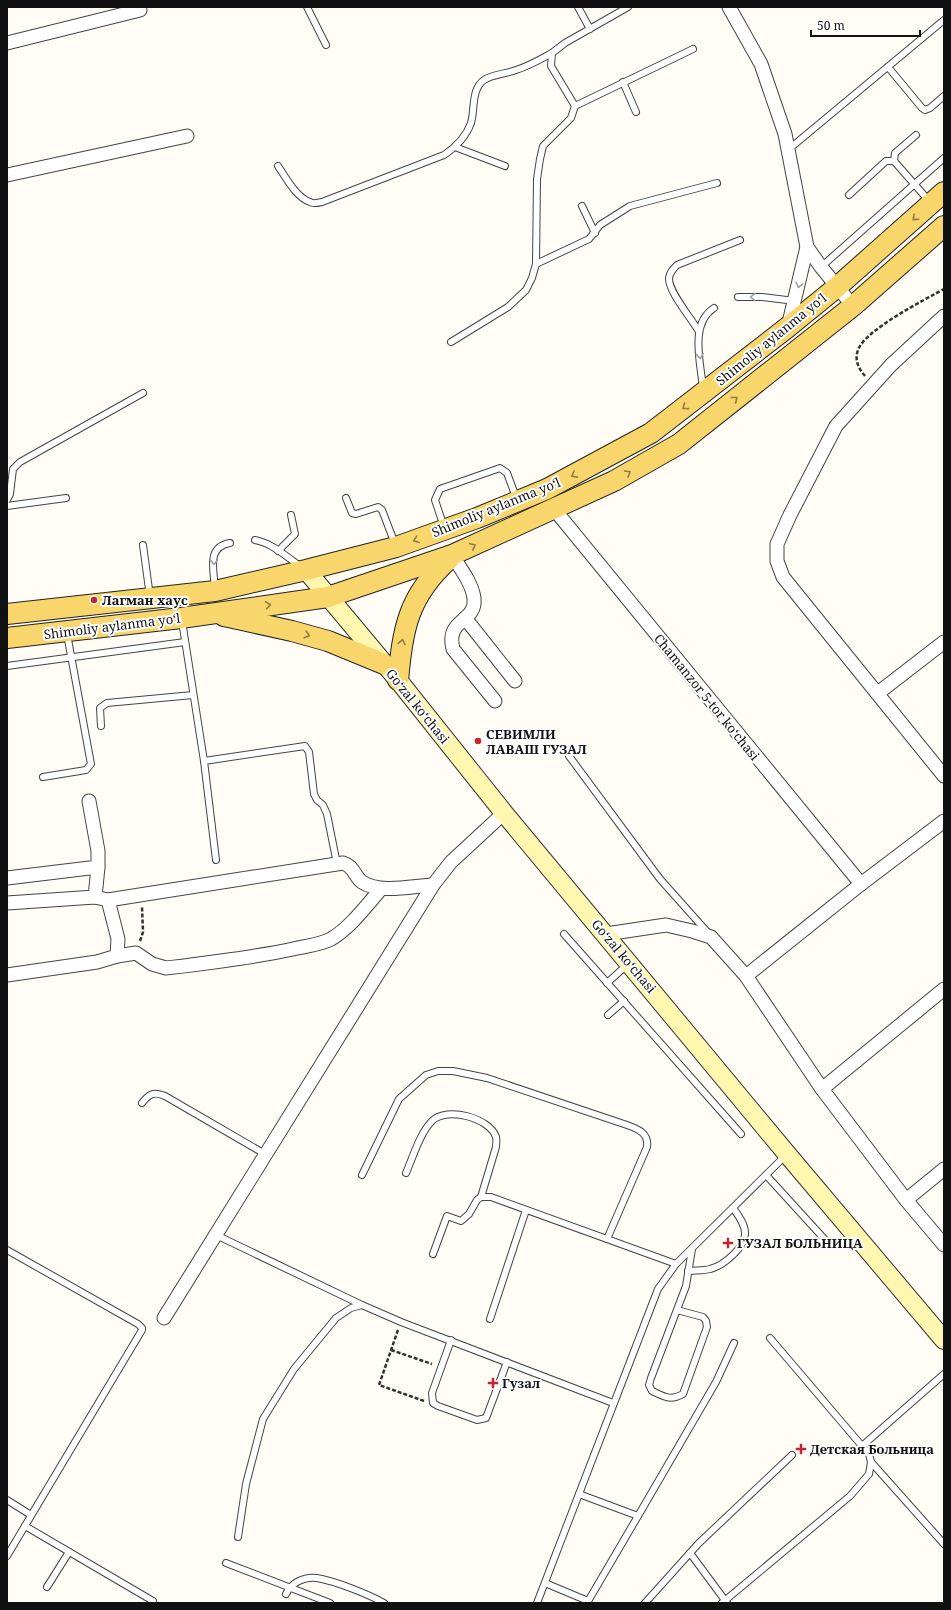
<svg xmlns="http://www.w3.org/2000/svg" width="951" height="1610" viewBox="0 0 951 1610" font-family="'Noto Serif',serif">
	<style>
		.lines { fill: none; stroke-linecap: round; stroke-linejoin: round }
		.service-casing { stroke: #444; stroke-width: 8 }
		.minor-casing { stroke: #444; stroke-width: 15 }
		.secondary-casing { stroke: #333; stroke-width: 20 }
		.primary-casing { stroke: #222; stroke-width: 22 }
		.path { stroke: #333; stroke-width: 2.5; stroke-dasharray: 4 2; stroke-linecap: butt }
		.service { stroke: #fff; stroke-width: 6 }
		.minor { stroke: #fff; stroke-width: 13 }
		.secondary { stroke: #fff6b0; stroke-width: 18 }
		.primary { stroke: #f9d66b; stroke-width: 20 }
		.oneway { stroke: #917d42 }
		.oneway2 { stroke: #a0a0a0 }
		.poi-dot { fill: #c4262e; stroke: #fff; stroke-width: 1.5 }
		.labels { text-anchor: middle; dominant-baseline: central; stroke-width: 4; stroke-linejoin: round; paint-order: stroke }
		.street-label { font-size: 13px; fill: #111; stroke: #fff }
		.poi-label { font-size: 13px; font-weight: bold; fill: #111; stroke: #fff; text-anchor: start }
	</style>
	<rect width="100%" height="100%" fill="#fffdf5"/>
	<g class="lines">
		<defs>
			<g id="service">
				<path d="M307,7L326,45"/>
				<path d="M578,7L590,29"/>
				<path d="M888,67L922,108L925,110L930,108L944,96"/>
				<path d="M623,82L636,112"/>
				<path d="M575,106L693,49"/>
				<path d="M455,147L505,166"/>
				<path d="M789,149L944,20"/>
				<path d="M894,161L895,153L916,135"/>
				<path d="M278,166C286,178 296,197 310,202C313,204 318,203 322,202L444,155C456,147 466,137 471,123C475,110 471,89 484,80C493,74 506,74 516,70C529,66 541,59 552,53"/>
				<path d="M849,195L886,161H894L930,202"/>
				<path d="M582,206L595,233"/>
				<path d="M536,264L589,239L600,225L630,206L717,183"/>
				<path d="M821,267L944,158"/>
				<path d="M738,297H762L795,301"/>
				<path d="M698,330C691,318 668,291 669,278C670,272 673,269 677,265L740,240"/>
				<path d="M451,342L508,307L526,290L532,278L536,264L537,179L540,159L543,146L571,118L575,106L551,66L552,53L565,43L628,7"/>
				<path d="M703,389C701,364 689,324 714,308"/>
				<path d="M346,498L352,513L356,514L378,507L382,510L395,544"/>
				<path d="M7,500L10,494L13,469L20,462L143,393"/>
				<path d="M7,506L66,498"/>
				<path d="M444,527L435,500L440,489L500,468L507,473L517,500"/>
				<path d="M255,540C272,543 287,557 301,567"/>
				<path d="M143,545L150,597"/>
				<path d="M278,551L295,534L291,515"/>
				<path d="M215,589C214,570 206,547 230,543"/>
				<path d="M182,621L204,761L216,860"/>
				<path d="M7,666L185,642"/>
				<path d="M101,726L100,708L107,703L193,695"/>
				<path d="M569,756L660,879L709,934"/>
				<path d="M204,761L305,746L309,752L314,794L317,800L323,805L327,814L337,864"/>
				<path d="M43,777L86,770L91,764L67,634"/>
				<path d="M564,934L741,1134"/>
				<path d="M607,983L627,965"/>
				<path d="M608,1015L624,1001"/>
				<path d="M142,1103C149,1094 154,1091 165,1096L265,1154"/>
				<path d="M406,1173C413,1157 420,1133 432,1121C447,1106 490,1118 496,1137C497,1140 496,1144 496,1147L481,1197"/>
				<path d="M362,1175L399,1099L426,1075L438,1071H453L487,1078L627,1125C638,1129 649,1133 647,1147L607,1239"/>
				<path d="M766,1175L828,1243"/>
				<path d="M216,1235L362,1305"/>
				<path d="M7,1250L138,1324L142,1328V1330L7,1556"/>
				<path d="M433,1254L447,1216L461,1221L469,1214L477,1200L481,1197H491L676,1264"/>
				<path d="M688,1271C695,1270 703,1271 710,1269C723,1266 746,1247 745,1233C745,1224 738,1215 733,1208"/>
				<path d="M677,1310L703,1317L706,1321L707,1327L683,1394C670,1401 665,1397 652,1391L649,1385L651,1378L686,1286L692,1249"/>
				<path d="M490,1319L526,1210"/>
				<path d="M770,1338L862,1446"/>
				<path d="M451,1340L432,1393L433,1403L438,1406L477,1420L486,1418L507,1362"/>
				<path d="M871,1462L944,1544"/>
				<path d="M579,1494L638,1516L716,1382L734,1343"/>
				<path d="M7,1500L31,1515"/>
				<path d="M25,1526L153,1601"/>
				<path d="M238,1537L246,1484L263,1419L294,1369L336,1318L351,1308L362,1305L401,1322L613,1403"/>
				<path d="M690,1553L727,1603"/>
				<path d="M226,1563L330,1603"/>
				<path d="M545,1583L588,1601"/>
				<path d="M47,1587L69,1552"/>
				<path d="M286,1594C291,1583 304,1576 317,1578C335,1581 368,1594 384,1603"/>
				<path d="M537,1603L658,1289L676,1264L786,1155"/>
				<path d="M587,1603L638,1516"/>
				<path d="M645,1603L699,1543L792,1455"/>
				<path d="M722,1603L850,1496L869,1474L871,1462L869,1454L862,1446L944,1374"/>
			</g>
			<g id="minor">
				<path d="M729,7L761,64L785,134L807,247L821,267L853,306"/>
				<path d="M7,43L140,10"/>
				<path d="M7,175L187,136"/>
				<path d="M944,316L891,365L836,426L790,515L777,544V561L783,577L944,776"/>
				<path d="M788,327L807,247"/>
				<path d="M554,509L861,884"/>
				<path d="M452,555C460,568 472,583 474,598C477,623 445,618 453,649L495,701"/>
				<path d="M465,618L515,681"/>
				<path d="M878,693L944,642"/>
				<path d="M7,878L98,867V851L89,801"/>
				<path d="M95,897L98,867"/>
				<path d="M7,903L95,897L108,900L343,863C354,866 354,876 362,882C380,894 412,886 433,885"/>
				<path d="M606,934L666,925L692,931L711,937L746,976L822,1089L906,1200L944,1245"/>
				<path d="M117,956L136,953L152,964L166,968C208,963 251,958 293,949C305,946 320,945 331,939C351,927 366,906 381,889"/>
				<path d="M7,975L97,962L117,956L118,939L108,900"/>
				<path d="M746,976L861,884L944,821"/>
				<path d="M822,1089L944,989"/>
				<path d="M906,1200L944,1169"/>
				<path d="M164,1318L433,885L451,862L504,813"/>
			</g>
			<path id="secondary" d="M306,570L398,680L504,813L787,1154L944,1340"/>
			<g id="primary">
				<path d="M7,614L215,591L306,570L396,547L477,518L547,489L651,433L788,327L837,287L944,192"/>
				<path d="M224,616L292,631L328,641L384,664"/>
				<path d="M7,638L181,618L328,597L452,555L614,481L679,444L853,306L944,226"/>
				<path d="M398,680C403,628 408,596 449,559"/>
			</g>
		</defs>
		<use href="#service" class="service-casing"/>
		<use href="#minor" class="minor-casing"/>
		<use href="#secondary" class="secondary-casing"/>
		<use href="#primary" class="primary-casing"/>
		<g class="path">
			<path d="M865,376C859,369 854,360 858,350C865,330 924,300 944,289"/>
			<path d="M140,941L143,932L142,907"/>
			<path d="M398,1330L379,1385L424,1401"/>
			<path d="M391,1350L432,1364"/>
		</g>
		<use href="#service" class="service"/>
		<use href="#minor" class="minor"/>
		<use href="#secondary" class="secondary"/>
		<use href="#primary" class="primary"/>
	</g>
	<defs><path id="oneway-chevron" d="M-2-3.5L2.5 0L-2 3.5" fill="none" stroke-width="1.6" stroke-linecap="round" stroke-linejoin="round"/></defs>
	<g class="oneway">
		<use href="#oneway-chevron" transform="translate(915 218) rotate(138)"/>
		<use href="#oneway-chevron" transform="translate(735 399) rotate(-38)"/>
		<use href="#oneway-chevron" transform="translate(685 407) rotate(143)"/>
		<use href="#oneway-chevron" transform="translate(628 473) rotate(-30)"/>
		<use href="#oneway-chevron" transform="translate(574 475) rotate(152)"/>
		<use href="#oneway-chevron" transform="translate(416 540) rotate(160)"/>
		<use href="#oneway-chevron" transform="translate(473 546) rotate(-25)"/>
		<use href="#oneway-chevron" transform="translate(268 605) rotate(-8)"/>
		<use href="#oneway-chevron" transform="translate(307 635) rotate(16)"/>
		<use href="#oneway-chevron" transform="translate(402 642) rotate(-80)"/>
	</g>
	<g class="oneway2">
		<use href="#oneway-chevron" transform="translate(799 285) rotate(103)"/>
		<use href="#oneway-chevron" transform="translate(753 297) rotate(-179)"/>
		<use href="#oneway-chevron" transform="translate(700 356) rotate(84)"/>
		<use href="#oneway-chevron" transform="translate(214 562) rotate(89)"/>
	</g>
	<g class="poi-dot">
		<circle cx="94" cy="600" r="4"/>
		<circle cx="478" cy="741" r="4"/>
		<path d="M726 1237h4v4h4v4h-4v4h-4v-4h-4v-4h4z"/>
		<path d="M491 1377h4v4h4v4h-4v4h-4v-4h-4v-4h4z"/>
		<path d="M799 1443h4v4h4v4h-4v4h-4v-4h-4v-4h4z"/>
	</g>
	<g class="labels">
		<g class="street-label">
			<text transform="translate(771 339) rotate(-39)">Shimoliy aylanma yoʻl</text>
			<text transform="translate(496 507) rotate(-22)">Shimoliy aylanma yoʻl</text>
			<text transform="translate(112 626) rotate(-7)">Shimoliy aylanma yoʻl</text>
			<text transform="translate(707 697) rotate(51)">Chamanzor 5-tor koʻchasi</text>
			<text transform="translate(418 706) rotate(51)">Goʻzal koʻchasi</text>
			<text transform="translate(624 956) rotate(50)">Goʻzal koʻchasi</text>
		</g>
		<g class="poi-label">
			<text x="102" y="600">Лагман хаус</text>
			<text x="486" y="734">СЕВИМЛИ<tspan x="486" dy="15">ЛАВАШ ГУЗАЛ</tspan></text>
			<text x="737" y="1243">ГУЗАЛ БОЛЬНИЦА</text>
			<text x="502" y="1383">Гузал</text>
			<text x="810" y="1449">Детская Больница</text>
		</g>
	</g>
	<rect width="951" height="1610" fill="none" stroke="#111111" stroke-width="16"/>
	<path d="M811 30v6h109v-6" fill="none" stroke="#111111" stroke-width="2"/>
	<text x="817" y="30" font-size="12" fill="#111111" stroke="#ffffff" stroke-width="3" paint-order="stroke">50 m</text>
</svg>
